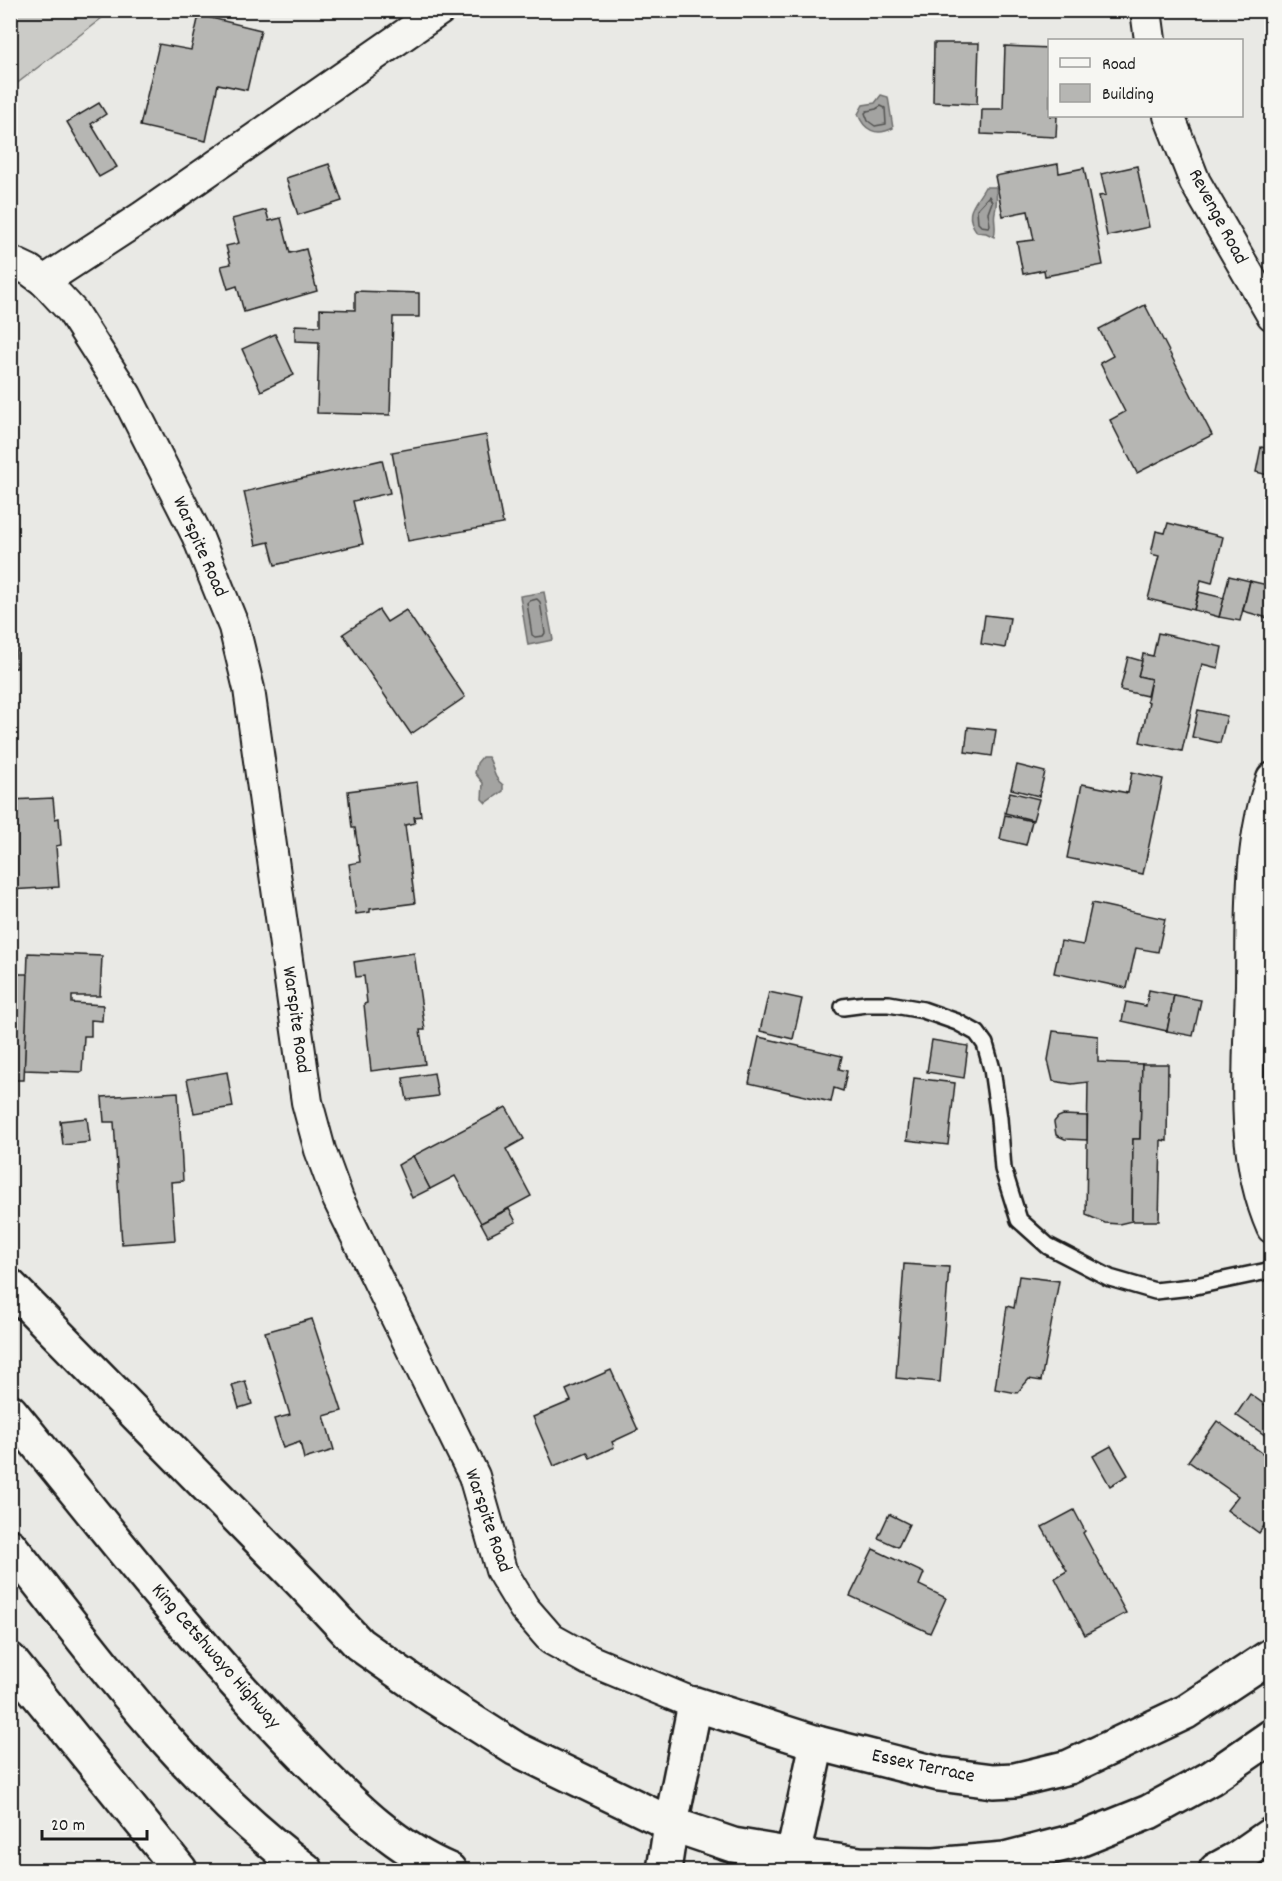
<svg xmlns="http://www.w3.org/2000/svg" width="1282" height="1881" viewBox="0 0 1282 1881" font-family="Dekko,sans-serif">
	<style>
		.green { fill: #cbcbc7; stroke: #747472; stroke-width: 1.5 }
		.water { fill: #a3a3a1; stroke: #6d6d6c; stroke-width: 1.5 }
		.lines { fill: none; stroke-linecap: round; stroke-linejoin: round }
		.shore { stroke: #525251; stroke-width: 1.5 }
		.building { fill: #b6b6b3; stroke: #1c1c1c; stroke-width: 1.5 }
		.service-casing { stroke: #1c1c1c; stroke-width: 20 }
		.minor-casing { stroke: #1c1c1c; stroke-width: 34 }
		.tertiary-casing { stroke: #1c1c1c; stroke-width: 38 }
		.motorway-casing { stroke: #1c1c1c; stroke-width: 38 }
		.service { stroke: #f6f6f2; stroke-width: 15 }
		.minor { stroke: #f6f6f2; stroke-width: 30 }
		.tertiary { stroke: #f6f6f2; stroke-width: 33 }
		.motorway { stroke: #f6f6f2; stroke-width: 33 }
		.labels { text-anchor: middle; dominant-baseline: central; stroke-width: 6; stroke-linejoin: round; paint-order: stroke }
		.street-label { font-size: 20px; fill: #1c1c1c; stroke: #f6f6f2 }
	</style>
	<rect width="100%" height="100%" fill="#e9e9e5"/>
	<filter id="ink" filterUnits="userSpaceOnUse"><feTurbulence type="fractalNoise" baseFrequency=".0167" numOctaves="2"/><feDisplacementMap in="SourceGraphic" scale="12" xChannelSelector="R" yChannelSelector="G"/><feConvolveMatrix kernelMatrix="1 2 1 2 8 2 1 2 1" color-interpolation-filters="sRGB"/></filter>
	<g filter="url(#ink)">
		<path class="green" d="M11,10H111V11L11,88Z"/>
		<g class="water">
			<path d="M881,95L888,97L893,128C876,137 864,130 858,114L863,105L875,103Z"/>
			<path d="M985,187H996C997,197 997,203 995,212C993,220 997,226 994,237L986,233L977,232C962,212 976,204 985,187Z"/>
			<path d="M544,592L553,640L528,645L520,596Z"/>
			<path d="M482,757H488C495,767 491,776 503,785V791L486,803L482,799L483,783L475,773L477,763Z"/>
		</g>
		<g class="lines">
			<g class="shore">
				<path d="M881,106L885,108L886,124L875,126L868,121L865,113L867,111L876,109Z"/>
				<path d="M989,196L992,202L988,213L990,225L988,227L981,226L978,223L977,209Z"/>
				<path d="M537,599L540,602L545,633L543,636L535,637L532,635L527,603L529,601Z"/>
			</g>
		</g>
		<g class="building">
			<path d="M199,15L261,30L247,90L218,84L206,141L140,126L159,44L191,50Z"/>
			<path d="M934,43H979L977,104L933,102Z"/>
			<path d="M1005,46L1050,48V116H1057L1056,137L981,134L982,109H1003Z"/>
			<path d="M99,103L106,114L91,124L117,167L99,177L67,122Z"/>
			<path d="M329,164L342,201L298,215L286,178Z"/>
			<path d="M1058,164L1059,173L1084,168L1103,265L1045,276L1044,270L1023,274L1017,242L1034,240L1028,211L1003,216L995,176Z"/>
			<path d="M1137,166L1149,227L1107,236L1099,196L1106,195L1101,174Z"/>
			<path d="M266,210L269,221L281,218L290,253L306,249L317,291L244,312L237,286L228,289L221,266L231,264L226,246L239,243L232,219Z"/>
			<path d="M355,291L419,293V317H393L390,415L317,413L319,342L295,341V325L320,326V309L355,310Z"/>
			<path d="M1145,305L1212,435L1137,473L1110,420L1125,412L1100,363L1113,356L1099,329Z"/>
			<path d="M275,334L294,375L261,391L242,349Z"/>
			<path d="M486,435L503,524L408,541L392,452Z"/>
			<path d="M1261,447L1272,449V476L1256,472Z"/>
			<path d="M382,460L390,493L353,501L363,544L275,565L269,542L256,545L244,492Z"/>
			<path d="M1168,523L1223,537L1212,583L1201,580L1194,610L1148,599L1159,556L1151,554L1156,531L1165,533Z"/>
			<path d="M1229,576L1250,581L1240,621L1219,617Z"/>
			<path d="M1250,581L1272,586V605L1268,618L1243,611Z"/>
			<path d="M1199,592L1224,598L1219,617L1194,610Z"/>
			<path d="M10,605H13L17,668H10Z"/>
			<path d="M379,610L387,622L406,610L465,697L411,734L343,634Z"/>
			<path d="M985,615L1010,618L1005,648L981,644Z"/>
			<path d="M1158,633L1222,647L1218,668L1202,664L1182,751L1140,742L1149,702L1147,701L1151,679L1138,676L1143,654L1153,656Z"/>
			<path d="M1128,657L1142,661L1138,676L1151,679L1147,696L1120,690Z"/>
			<path d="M1198,710L1227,716L1220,743L1192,737Z"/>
			<path d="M968,727L996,730L992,756L965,752Z"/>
			<path d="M1017,765L1045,772L1039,796L1011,789Z"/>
			<path d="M1132,772L1163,779L1143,874L1067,858L1082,784L1128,793Z"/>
			<path d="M417,782L421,816L414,817L415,823L405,825L415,903L370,909V912L356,914L349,864L360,862L355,828H352L348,791Z"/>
			<path d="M1010,792L1039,799L1033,820L1005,813Z"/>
			<path d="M53,798L55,819L59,818L61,845L56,846L59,887L10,890V800Z"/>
			<path d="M1005,815L1032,821L1026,845L1000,839Z"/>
			<path d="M1092,903L1165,919L1158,952L1136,948L1127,988L1054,973L1061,941L1083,945Z"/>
			<path d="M28,953L102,956L100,996H72V1003L103,1005L102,1021L91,1020V1036H84L82,1072L24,1070Z"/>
			<path d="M414,953L425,1030H420L425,1064L371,1071L364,1004L367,1003L364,976L356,977L354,962Z"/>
			<path d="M10,974H28L24,1080H10Z"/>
			<path d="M1149,990L1174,995L1167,1031L1122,1021L1126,1002L1146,1006Z"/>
			<path d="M769,992L802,999L793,1039L760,1031Z"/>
			<path d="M1174,995L1201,1000L1193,1036L1167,1031Z"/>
			<path d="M1053,1031L1098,1036V1062L1142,1064L1140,1139H1133L1132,1221L1119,1224L1105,1223L1086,1215L1088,1082L1072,1084L1053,1081L1048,1060Z"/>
			<path d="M759,1037L842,1056L839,1069L847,1071L843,1091L834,1088L831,1102L749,1083Z"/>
			<path d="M932,1040L968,1046L964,1078L927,1072Z"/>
			<path d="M1142,1064H1168L1167,1141L1161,1140L1159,1221H1132L1133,1139H1140Z"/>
			<path d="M227,1072L233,1107L194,1113L187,1079Z"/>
			<path d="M434,1073L438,1096L407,1100L403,1078Z"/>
			<path d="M914,1078L955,1083L948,1145L907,1140Z"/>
			<path d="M178,1092L183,1181L171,1182L175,1240L122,1244L114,1122H104L102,1097Z"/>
			<path d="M506,1107L524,1139L506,1149L531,1196L481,1223L455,1176L430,1189L413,1156Z"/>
			<path d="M1063,1115L1087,1116V1140L1065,1139L1056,1135L1054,1122L1058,1117Z"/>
			<path d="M87,1118L90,1142L63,1145L60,1121Z"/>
			<path d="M413,1156L430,1189L412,1198L398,1165Z"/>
			<path d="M509,1209L516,1222L488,1236L481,1223Z"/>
			<path d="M904,1264L949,1267L940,1382L896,1378Z"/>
			<path d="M1019,1276L1059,1281L1041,1381L1029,1379L1017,1393L995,1389L1007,1306L1014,1308Z"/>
			<path d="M312,1319L342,1411L324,1416L334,1450L304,1459L300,1442L283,1448L274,1419L290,1415L265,1332Z"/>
			<path d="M611,1370L638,1430L612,1442L614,1447L590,1458L587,1452L554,1466L533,1417L571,1401L566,1390Z"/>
			<path d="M245,1381L252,1404L239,1408L232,1385Z"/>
			<path d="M1250,1394L1272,1410V1440L1236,1415Z"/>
			<path d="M1217,1421L1272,1460V1515L1259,1533L1227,1510L1238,1496L1188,1461Z"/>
			<path d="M1111,1446L1128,1475L1110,1486L1093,1456Z"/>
			<path d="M1074,1510L1085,1531L1083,1533L1126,1613L1085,1635L1055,1578L1067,1571L1042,1527Z"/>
			<path d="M889,1514L909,1524L898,1547L878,1538Z"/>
			<path d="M873,1549L924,1573L919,1585L946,1598L930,1633L850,1596Z"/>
		</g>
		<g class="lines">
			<defs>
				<g id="service">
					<path d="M843,1007L866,1004H889L923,1010L957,1022L977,1033L985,1044L992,1069L999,1118L1003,1169L1019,1220L1048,1246L1110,1278L1155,1291L1191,1287L1272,1270"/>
					<path d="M1250,1130L1272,1125"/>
				</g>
				<g id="minor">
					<path d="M1146,10L1150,40"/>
					<path d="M1169,116L1195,182L1272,315"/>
					<path d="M10,261L29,270L44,281L72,311L126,395L197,535L234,627L249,689L307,1102L320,1150L338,1199L474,1476L501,1570L524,1608L551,1639L589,1660L695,1704"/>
					<path d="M44,281L142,217L440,10"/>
					<path d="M1272,778C1248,844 1252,916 1251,985C1249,1065 1239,1153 1272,1228"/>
				</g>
				<g id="tertiary">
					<path d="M664,1870L671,1824L695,1704L817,1743L939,1774L993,1781L1015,1780L1069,1767L1186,1712L1272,1655"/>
					<path d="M790,1870L817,1743"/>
				</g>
				<g id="motorway">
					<path d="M10,1286L304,1585L359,1644L431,1695L516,1749L671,1824L733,1845L793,1855L860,1864L934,1865L1005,1859L1079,1840L1149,1812L1211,1778L1272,1736"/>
					<path d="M10,1411C108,1530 202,1654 311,1763C352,1804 395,1848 449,1870"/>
					<path d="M10,1546C101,1661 187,1782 306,1870"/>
					<path d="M10,1660L180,1870"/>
					<path d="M1216,1870L1236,1859L1272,1834"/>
				</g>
			</defs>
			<use href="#service" class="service-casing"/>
			<use href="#minor" class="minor-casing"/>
			<use href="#tertiary" class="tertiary-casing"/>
			<use href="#motorway" class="motorway-casing"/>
			<use href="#service" class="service"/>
			<use href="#minor" class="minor"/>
			<use href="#tertiary" class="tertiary"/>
			<use href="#motorway" class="motorway"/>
		</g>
	</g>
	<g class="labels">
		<g class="street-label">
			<text transform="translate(1217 217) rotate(62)">Revenge Road</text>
			<text transform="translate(199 547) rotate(66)">Warspite Road</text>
			<text transform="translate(295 1020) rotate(82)">Warspite Road</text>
			<text transform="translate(487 1521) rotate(71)">Warspite Road</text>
			<text transform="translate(215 1657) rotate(49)">King Cetshwayo Highway</text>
			<text transform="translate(923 1767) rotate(12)">Essex Terrace</text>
		</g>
	</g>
	<rect width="1282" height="1881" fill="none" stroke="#f6f6f2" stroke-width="36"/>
	<rect x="18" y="18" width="1246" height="1845" fill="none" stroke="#1c1c1c" stroke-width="2" filter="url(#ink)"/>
	<rect x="1048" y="39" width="195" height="78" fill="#f6f6f2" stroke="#9f9f9c" stroke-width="1.5"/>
	<rect x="1060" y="58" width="30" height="9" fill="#f6f6f2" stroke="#9f9f9c" stroke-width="1.5"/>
	<text x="1102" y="69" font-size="18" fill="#1c1c1c">Road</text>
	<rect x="1060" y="84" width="30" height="18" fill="#b6b6b3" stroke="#9f9f9c" stroke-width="1.5"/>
	<text x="1102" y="99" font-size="18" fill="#1c1c1c">Building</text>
	<path d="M42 1830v9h105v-9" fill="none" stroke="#1c1c1c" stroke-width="3"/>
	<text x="51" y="1830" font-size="18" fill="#1c1c1c" stroke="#f6f6f2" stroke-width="4.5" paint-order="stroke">20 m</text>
</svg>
